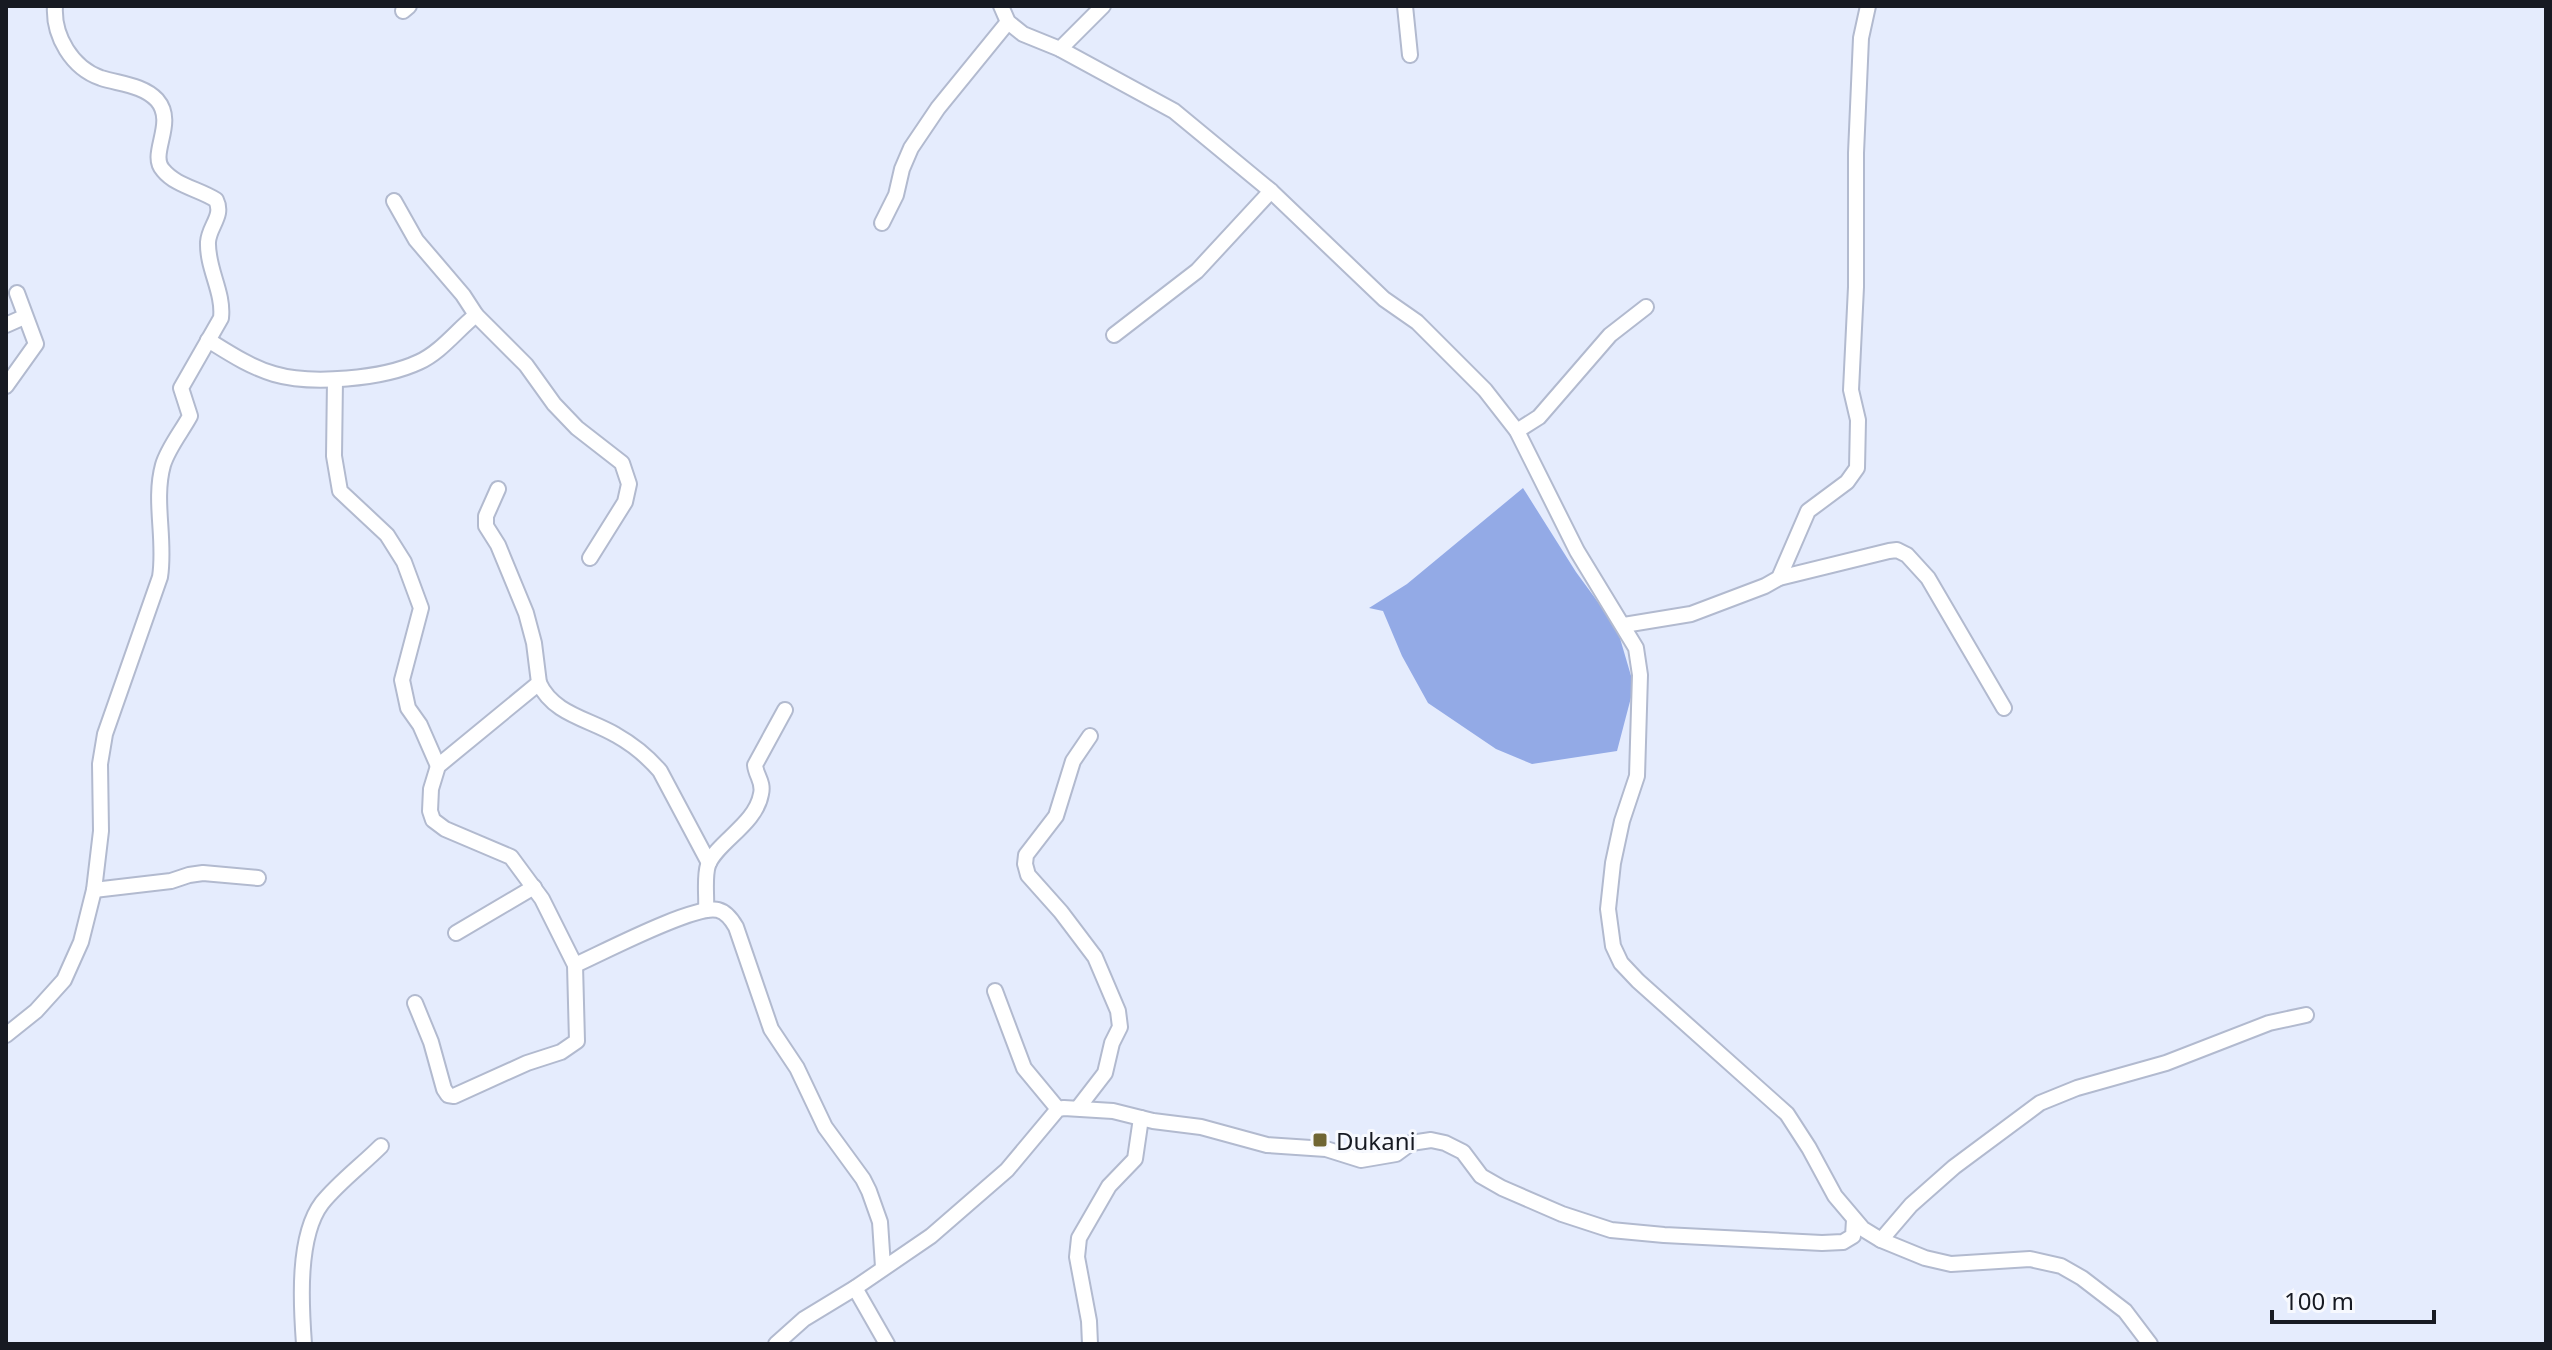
<svg xmlns="http://www.w3.org/2000/svg" width="2552" height="1350" viewBox="0 0 2552 1350" font-family="'Noto Sans',sans-serif">
	<style>
		.forest { fill: #93aae6 }
		.lines { fill: none; stroke-linecap: round; stroke-linejoin: round }
		.minor-casing { stroke: #b2bacf; stroke-width: 18 }
		.minor { stroke: #fff; stroke-width: 14 }
		.poi-dot { fill: #706633; stroke: #f7f9fe; stroke-width: 3 }
		.labels { text-anchor: middle; dominant-baseline: central; stroke-width: 6; stroke-linejoin: round; paint-order: stroke }
		.poi-label { font-size: 24px; fill: #171a22; stroke: #f7f9fe; text-anchor: start }
	</style>
	<rect width="100%" height="100%" fill="#e5ecfd"/>
	<path class="forest" d="M1523,488L1576,572L1617,628L1634,686L1617,751L1532,764L1496,749L1428,703L1402,656L1383,611L1369,608L1407,584Z"/>
	<g class="lines">
		<defs>
			<g id="minor">
				<path d="M1001,6L1008,22L1023,34L1060,49L1174,111L1271,191L1384,299L1417,322L1485,390L1517,431L1577,551L1636,648L1640,675L1637,776L1622,821L1613,863L1608,909L1613,946L1621,963L1638,981L1787,1114L1809,1148L1835,1196L1863,1229L1881,1240L1925,1258L1951,1264L2030,1259L2061,1266L2082,1278L2125,1311L2150,1344"/>
				<path d="M1405,6L1410,55"/>
				<path d="M403,11L409,6"/>
				<path d="M1060,49L1103,6"/>
				<path d="M394,201L416,240L463,295L476,315"/>
				<path d="M882,223L896,195L902,169L911,148L938,108L1008,22"/>
				<path d="M6,325L24,317"/>
				<path d="M1114,335L1197,271L1271,191"/>
				<path d="M208,340C229,353 250,367 274,374C311,385 383,379 419,362C441,352 457,330 476,315L526,365L554,404L577,428L622,463L629,484L625,502L590,558"/>
				<path d="M335,380L334,456L340,491L387,535L404,562L421,608L402,680L408,708L420,725L438,766"/>
				<path d="M6,386L36,344L17,293"/>
				<path d="M1517,431L1539,417L1610,335L1646,307"/>
				<path d="M1779,578L1889,551L1897,550L1907,555L1928,578L2004,708"/>
				<path d="M1624,625L1691,614L1765,586L1779,578L1808,511L1847,482L1857,468L1858,420L1851,390L1856,287V153L1861,38L1868,6"/>
				<path d="M539,683C553,714 589,719 616,735C632,744 648,757 660,771L709,863"/>
				<path d="M94,890L171,881L189,875L203,873L258,878"/>
				<path d="M706,910C707,896 704,878 708,865C717,842 756,824 761,794C764,782 756,776 755,765L785,710"/>
				<path d="M456,933L534,887"/>
				<path d="M575,965C600,954 695,904 718,910C726,912 732,920 736,927L771,1029L797,1068L825,1127L863,1179L869,1191L880,1222L883,1267"/>
				<path d="M995,991L1024,1068L1058,1109"/>
				<path d="M415,1003L431,1042L444,1089L448,1095L454,1096L527,1063L561,1052L577,1041L575,965L542,899L511,857L445,829L433,820L430,811L431,789L438,766L539,683L534,643L526,613L498,545L486,526V516L498,489"/>
				<path d="M6,1035L36,1011L64,980L81,942L94,890L101,831L100,764L105,734L160,577C166,540 153,501 163,465C168,448 182,431 190,416L181,388L221,318C224,292 207,269 208,242C209,226 224,216 216,200C199,189 176,186 163,170C148,154 177,123 157,100C143,85 120,84 101,78C72,68 53,36 55,6"/>
				<path d="M1078,1108L1105,1073L1112,1043L1120,1027L1118,1011L1095,957L1061,912L1028,875L1025,864L1026,855L1056,816L1073,761L1090,736"/>
				<path d="M1881,1240L1911,1205L1954,1167L2040,1103L2077,1088L2166,1063L2269,1023L2306,1015"/>
				<path d="M855,1288L887,1344"/>
				<path d="M304,1344C301,1304 297,1236 322,1203C339,1182 362,1165 381,1146"/>
				<path d="M776,1344L804,1319L855,1288L931,1236L1007,1170L1058,1109L1064,1108L1113,1111L1153,1121L1201,1127L1267,1145L1326,1149L1361,1160L1396,1154L1411,1143L1431,1140L1445,1143L1463,1152L1481,1176L1502,1188L1562,1214L1611,1230L1664,1235L1822,1243L1843,1242L1853,1236L1854,1220"/>
				<path d="M1090,1344L1089,1321L1077,1257L1079,1238L1109,1186L1135,1159L1141,1118"/>
			</g>
		</defs>
		<use href="#minor" class="minor-casing"/>
		<use href="#minor" class="minor"/>
	</g>
	<rect class="poi-dot" x="1312" y="1132" width="16" height="16" rx="4"/>
	<g class="labels">
		<g class="poi-label">
			<text x="1336" y="1140">Dukani</text>
		</g>
	</g>
	<rect width="2552" height="1350" fill="none" stroke="#171a22" stroke-width="16"/>
	<path d="M2272 1310v12h162v-12" fill="none" stroke="#171a22" stroke-width="4"/>
	<text x="2284" y="1310" font-size="24" fill="#171a22" stroke="#f7f9fe" stroke-width="6" paint-order="stroke">100 m</text>
</svg>
